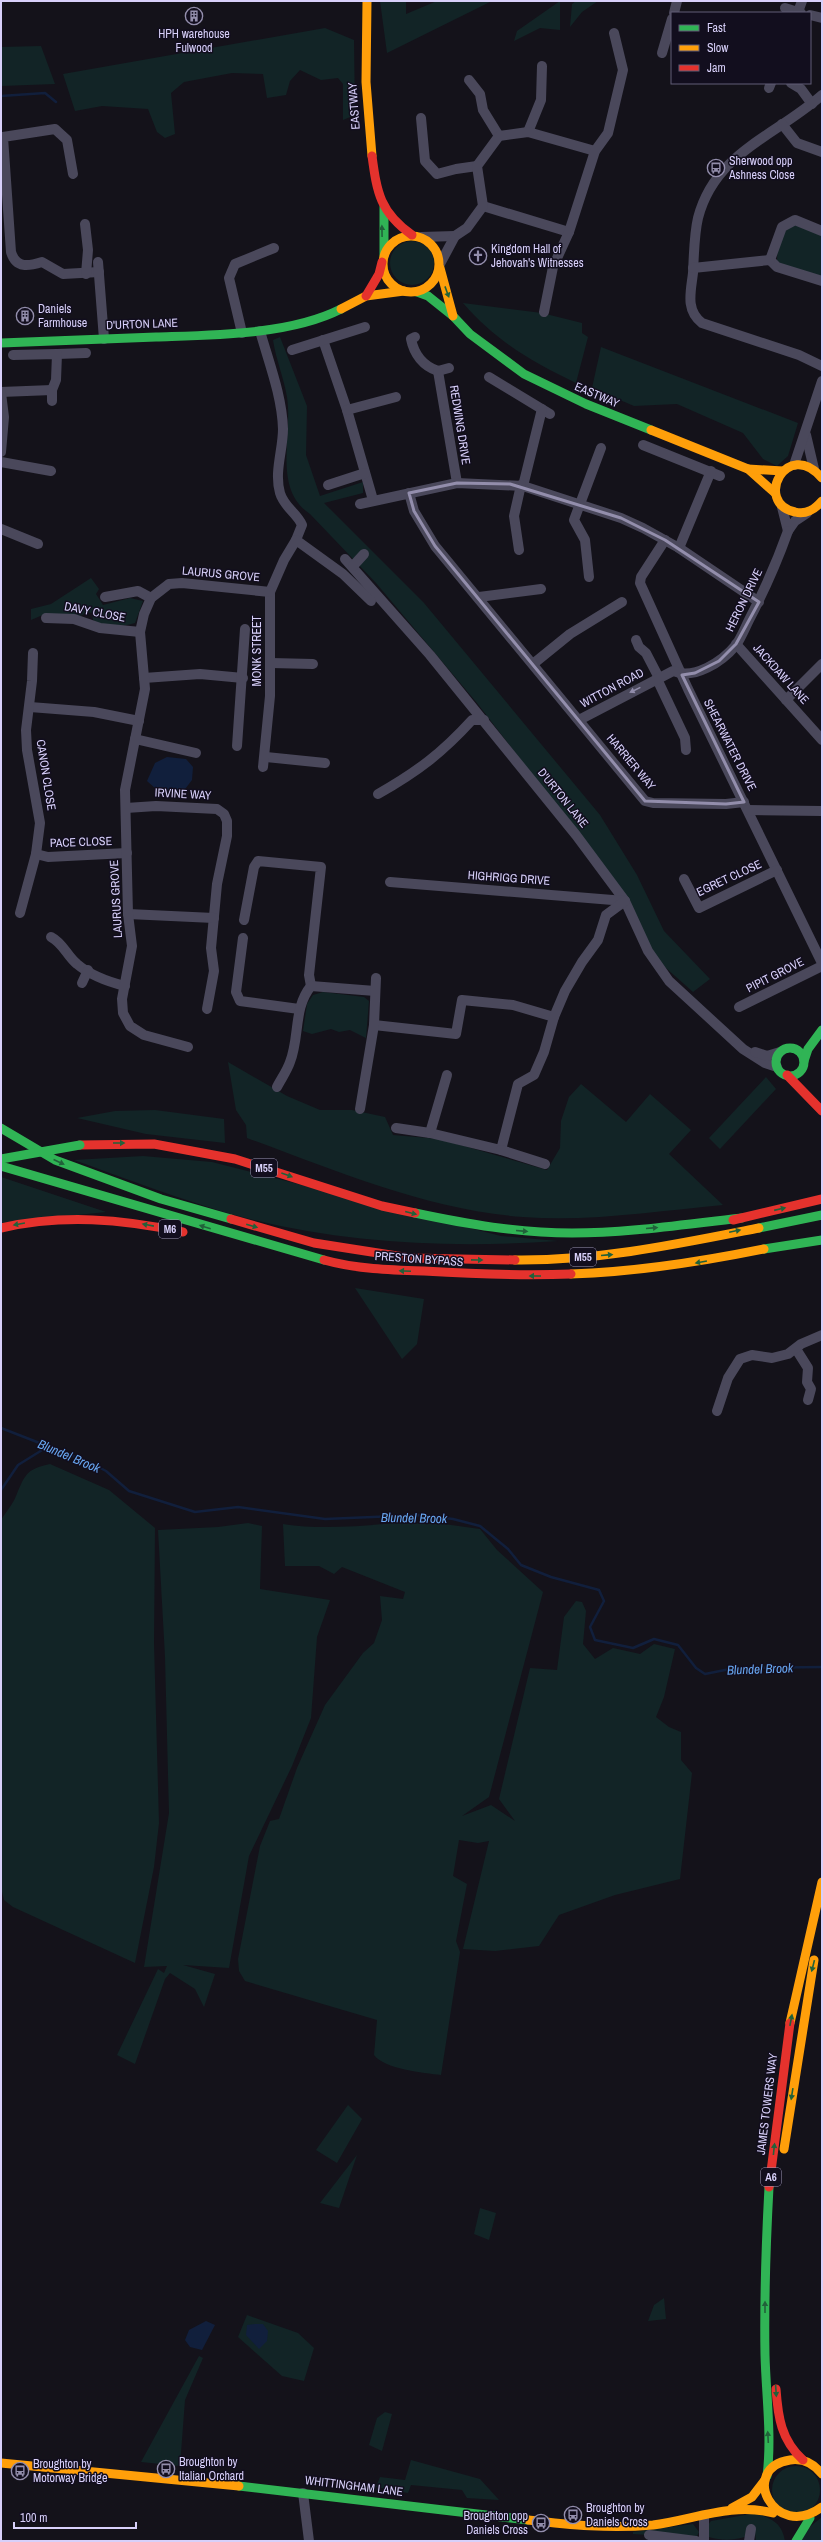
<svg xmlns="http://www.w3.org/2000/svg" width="823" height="2542" viewBox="0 0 823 2542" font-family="'Archivo Narrow',sans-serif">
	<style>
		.green { fill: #122426 }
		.water { fill: #111f3c }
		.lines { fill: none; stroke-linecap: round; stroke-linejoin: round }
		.stream { stroke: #111f3c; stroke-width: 2.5 }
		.street { stroke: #4a485b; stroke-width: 10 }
		.fast { stroke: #30b455; stroke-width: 9 }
		.slow { stroke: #ff9f0a; stroke-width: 9 }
		.jam { stroke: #e5322d; stroke-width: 9 }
		.fast-bridge { stroke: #30b455; stroke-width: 9 }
		.oneway { fill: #21613a }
		.oneway2 { fill: #918caa }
		.marked { fill: none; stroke: #938eac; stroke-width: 3; stroke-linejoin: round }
		.labels { text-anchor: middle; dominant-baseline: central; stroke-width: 3; stroke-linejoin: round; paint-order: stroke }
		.shield { fill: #120e1e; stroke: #9d96b8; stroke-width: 1 }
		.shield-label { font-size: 11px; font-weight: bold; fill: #d8d0fa }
		.poi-label { font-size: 12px; fill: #d8d0fa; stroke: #120e1e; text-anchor: start }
		.street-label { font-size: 12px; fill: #d8d0fa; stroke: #120e1e }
		.water-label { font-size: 13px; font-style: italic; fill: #68a7f1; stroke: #120e1e }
	</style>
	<rect width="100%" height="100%" fill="#14121a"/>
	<g class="green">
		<path d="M380,1H406V14L437,1H492L387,53Z"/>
		<path d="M560,1V30L540,28L514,41L517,31Z"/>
		<path d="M576,1H598L582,12L570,27L572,4Z"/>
		<path d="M325,28L354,40L355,115L343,120V84L338,78L321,80L300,70L290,81L286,95L267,98L263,74L232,73L184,82L171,93L175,134L165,138L157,132L148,109L102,106L75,111L63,74Z"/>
		<path d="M41,46L55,84L1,86V47Z"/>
		<path d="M798,225L822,234V277L787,268L777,261C777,246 780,227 798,225Z"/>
		<circle cx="412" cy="263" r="22"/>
		<path d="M463,303L542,313L582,323V333L588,337L576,383C531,361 497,342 463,303Z"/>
		<path d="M280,337L307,406L306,455L320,496L363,482V493L324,503L424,603L600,815L637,875L664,931L710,979L693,992L657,960L578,834L477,703L376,583L310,514C272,489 293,435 287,397C284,378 276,360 273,340Z"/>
		<path d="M601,347L798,423L788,456L777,466L763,459L743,433L677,404L634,406L592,388Z"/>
		<path d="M91,578L99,589L96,594L103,605L130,598L143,601L135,623C122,627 105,629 93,620L92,613L87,612L79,617L45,614L31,620V609L51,604Z"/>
		<path d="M323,992L364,997L369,1001L366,1038L350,1030L339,1032L331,1029L312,1034L303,1031L307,1004L313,995Z"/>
		<path d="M228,1062L287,1096L320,1110H352L385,1117L393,1135L440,1139L547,1170L560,1148L561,1121L569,1097L581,1084L626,1122L650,1094L691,1130L669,1154L723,1205C658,1211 589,1222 523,1217C427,1210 337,1171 247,1138L246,1125L236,1110Z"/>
		<path d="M766,1077L776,1089L720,1149L709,1138Z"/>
		<path d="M155,1110L224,1119L225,1143L146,1134L77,1118L115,1111Z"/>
		<path d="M143,1156L212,1162L501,1236L558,1241C442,1249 320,1243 208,1207C163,1193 119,1176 74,1160Z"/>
		<path d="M1,1177L106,1212L1,1223Z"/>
		<path d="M355,1288L424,1299L417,1344L402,1359Z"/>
		<path d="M50,1464L109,1490L155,1528L154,1643L159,1823L154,1867L135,1963L13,1907L4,1900L2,1892L1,1520C6,1512 13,1504 16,1496C25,1475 26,1469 50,1464Z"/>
		<path d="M248,1523L262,1526L260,1589L330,1600L317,1637L311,1718L292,1766L249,1856L229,1968L183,1965L215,1974L204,2007L195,1989L170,1973L165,1979L135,2064L117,2055L158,1969L164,1973L167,1966L144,1967L169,1813L165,1657L158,1530L218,1527Z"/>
		<path d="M397,1523L444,1524L480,1529L497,1550L543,1592L489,1797L462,1816L491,1805L515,1821L499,1799L530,1668L557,1670L564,1617L576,1601L582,1602L586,1611L583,1644L595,1659L613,1648L640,1654L654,1644L675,1649L664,1697L656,1717L669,1727L681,1732V1760L692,1773L680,1879L615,1895L559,1915L539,1946L495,1951L463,1949L489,1841L478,1843L459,1840L453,1876L467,1884L456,1941L460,1952L441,2075C424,2073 384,2069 374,2055L377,2020L245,1981L239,1971L238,1959L260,1846L270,1821L279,1819L297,1768L325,1705L363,1653L374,1643L382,1620L380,1596L403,1599L405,1592L342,1567L334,1574L319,1566H285L283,1524C321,1530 359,1526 397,1523Z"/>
		<path d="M348,2105L362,2119L337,2163L316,2150Z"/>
		<path d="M357,2155L339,2208L320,2203Z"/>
		<path d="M480,2208L496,2213L489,2240L474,2234Z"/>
		<path d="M664,2298L666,2319L648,2321L654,2305Z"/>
		<path d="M247,2315L298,2333L314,2348L304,2381L282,2376L238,2337Z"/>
		<path d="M199,2356L203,2358L185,2400L180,2466L141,2462Z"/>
		<path d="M385,2412L392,2414L382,2451L369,2445L377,2418Z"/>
		<path d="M411,2460L480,2479L499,2500L467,2498L462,2490L411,2485L408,2493L376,2487L380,2477L405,2480Z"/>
		<circle cx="796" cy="2490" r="24"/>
		<path d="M756,2513C772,2519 782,2523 785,2541H756L755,2533C740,2540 725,2542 709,2537L707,2526L711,2521Z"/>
		<path d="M822,2517V2541H801L807,2529Z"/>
		<path d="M693,2524L699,2532L696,2538L633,2534V2532Z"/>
	</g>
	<g class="water">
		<path d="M167,757L186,759L193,767L192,780L182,793L164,796L147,781L155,763Z"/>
		<path d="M206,2321L215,2325L202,2350L190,2347L185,2340L189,2330Z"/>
		<path d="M255,2324H263L268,2331L267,2341L259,2349L246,2335L247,2325Z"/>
	</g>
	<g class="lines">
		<g class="stream">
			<path d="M1,96L45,93L56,102"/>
			<path d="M1,1428L91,1463L106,1471L129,1491L195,1512L238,1507L325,1519L420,1515L453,1519L480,1526L508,1549L521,1565L551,1577L599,1590L604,1601L590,1627L595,1640L633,1648L654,1639L678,1645L696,1668L705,1674L735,1668L822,1667"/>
			<path d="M1,1490L18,1465L47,1447"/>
		</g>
		<g class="street">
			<path d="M785,8L801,13"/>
			<path d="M798,12L802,1"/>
			<path d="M674,13L677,1"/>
			<path d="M810,15L822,18"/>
			<path d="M662,53L672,19"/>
			<path d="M469,80L480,94L483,110L499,136"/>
			<path d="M791,83L801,89L812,104"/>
			<path d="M769,88L771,83"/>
			<path d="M822,95C776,136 715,152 698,218C694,235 694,255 693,273C691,291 685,310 702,323L799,355L822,366"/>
			<path d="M421,118L425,161L437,174L456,169L477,166"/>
			<path d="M782,124L797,143L822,152"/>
			<path d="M528,132L541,100L542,66"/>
			<path d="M73,174L67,140L55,129L3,137L11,252C16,269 29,266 42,262L63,274L99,272"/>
			<path d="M483,206L569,232"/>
			<path d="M85,224L88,250L86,274"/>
			<path d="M822,231L795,220L782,227L770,260L777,267L822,281"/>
			<path d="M421,237L455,236"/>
			<path d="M98,262L104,339"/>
			<path d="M440,264L455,236L467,228L483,206L477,166L499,136L528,132L595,151"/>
			<path d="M693,268L770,260"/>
			<path d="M544,312L553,267L569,232L595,151L608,133L623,70L614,33"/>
			<path d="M260,331C269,363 282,396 283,429C283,450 274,472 280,493C284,507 297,513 302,525L296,540"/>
			<path d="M242,333L229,278L235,264L274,248"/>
			<path d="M415,337L411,339C414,354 423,366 438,371L449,368"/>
			<path d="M323,340L347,410L373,500"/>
			<path d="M292,350L365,327"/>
			<path d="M57,354L86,353"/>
			<path d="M13,355L57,354L56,380L52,390"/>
			<path d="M438,371L457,483"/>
			<path d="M489,377L550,414"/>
			<path d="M1,392L52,390V401"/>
			<path d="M1,393L4,417L1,452"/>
			<path d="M347,410L396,397"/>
			<path d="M806,435L814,469"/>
			<path d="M643,445L720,476"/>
			<path d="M1,462L51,471"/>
			<path d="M794,465L822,381"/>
			<path d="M328,485L365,473"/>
			<path d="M523,486L542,409"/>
			<path d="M409,493L414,511L435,546L645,801L653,803L726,804L744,802"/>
			<path d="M360,504L457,483L523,486L621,518L643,528L679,548L759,602"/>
			<path d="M782,507L788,531L795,521L807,513"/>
			<path d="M1,529L38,544"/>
			<path d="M665,540L641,577L640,583L688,689L822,963L820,967L739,1007"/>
			<path d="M679,548L711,471"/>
			<path d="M519,550L514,516L521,485"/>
			<path d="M345,559L430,655L576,835L625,901L648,951L669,981L743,1049L765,1063L777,1067"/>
			<path d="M353,566L364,554"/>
			<path d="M589,577L585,540L574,520L601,448"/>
			<path d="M105,597L138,591L151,598"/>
			<path d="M479,597L541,589"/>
			<path d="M46,618L74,619L100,628L140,632"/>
			<path d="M636,640L639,647L646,653L659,678"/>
			<path d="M736,644L822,740"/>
			<path d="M271,663L313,664"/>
			<path d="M533,664L570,634L622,602"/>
			<path d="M144,678L200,674L243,678"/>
			<path d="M657,679L685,738L686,750"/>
			<path d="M786,700L822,664"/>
			<path d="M30,707L94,712L139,721"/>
			<path d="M579,720L673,671C694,680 722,662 736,645C741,638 745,628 749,620C764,591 777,562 788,531"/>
			<path d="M135,739L196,753"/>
			<path d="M237,746L245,629"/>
			<path d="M266,757L325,763"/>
			<path d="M263,767L270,696V592L284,560L296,540L343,574L371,601"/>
			<path d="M378,794C417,772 442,753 472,720H484"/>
			<path d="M126,808L156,806L217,809L224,814L227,821V836L217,884L211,948L214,971L207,1009"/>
			<path d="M748,810L822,811"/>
			<path d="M36,854L48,857L127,853"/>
			<path d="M684,879L699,908L777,870"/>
			<path d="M390,882L625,901"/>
			<path d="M20,913L36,854L40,823L27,750L26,730L32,681L33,653"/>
			<path d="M128,914L214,918"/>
			<path d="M244,920L254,867L258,861L321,867L309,975L311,986"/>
			<path d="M51,937C63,943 67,956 77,964C90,975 109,982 125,986"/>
			<path d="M243,938L236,992L240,1001L299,1009"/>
			<path d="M82,983L88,970"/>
			<path d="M374,1025L456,1034L462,1000L513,1005L554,1017"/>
			<path d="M188,1047L144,1035L130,1026L123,1013L122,999L132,946L128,914L125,790L145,689L140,632L144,614L151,598L169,584L182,583L270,592"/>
			<path d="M755,1052L767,1056L780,1052"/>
			<path d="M277,1087C281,1079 287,1071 290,1062C300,1037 293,1008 311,986L375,991"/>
			<path d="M360,1109L374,1025L376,978"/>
			<path d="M396,1128L430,1133L501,1150L518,1084L534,1075L544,1052L554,1017L565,991L582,962L598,940L606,915L625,901"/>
			<path d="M430,1133L447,1075"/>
			<path d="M501,1150L545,1164"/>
			<path d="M796,1349L808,1368L807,1382L811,1389L808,1400"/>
			<path d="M717,1411L728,1378L740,1359L752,1355L772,1358L788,1354L801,1344L822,1335"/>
			<path d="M303,2493L309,2541"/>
			<path d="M649,2535L696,2541"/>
			<path d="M704,2541V2516"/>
			<path d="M749,2541L751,2529"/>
		</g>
		<g class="fast">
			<path d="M384,207V255"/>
			<path d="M417,292L428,296L453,316L470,334L524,374L586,404L651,430"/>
			<path d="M1,343C53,341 104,339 156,337C213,335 290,335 341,309"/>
			<circle cx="790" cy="1062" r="14"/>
			<path d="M804,1061L808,1049L822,1030"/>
			<path d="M1,1128L55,1160L161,1199L231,1219"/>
			<path d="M1,1166L324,1260"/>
			<path d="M415,1213C467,1224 518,1233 572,1233C629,1233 686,1224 742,1218"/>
			<path d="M759,1228L822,1215"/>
			<path d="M764,1249L822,1240"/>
			<path d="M767,2476C772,2436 766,2395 765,2355C764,2299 766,2243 769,2187"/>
			<path d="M239,2486L528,2520"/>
			<path d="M796,2541L810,2518"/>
		</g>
		<g class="slow">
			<path d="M367,1L366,82L372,156"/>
			<circle cx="411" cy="264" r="28"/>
			<path d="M440,268L453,316"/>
			<path d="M341,309L366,296L404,291"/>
			<path d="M651,430L748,469L775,493"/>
			<path d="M748,469L783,471"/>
			<path d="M822,478C787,437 753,503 795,512C807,515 815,509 822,501"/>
			<path d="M515,1260C598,1261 678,1244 759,1228"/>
			<path d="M571,1274C637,1272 700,1262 764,1249"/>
			<path d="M790,2023L822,1882"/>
			<path d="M784,2149L814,1960"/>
			<path d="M1,2463L239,2486"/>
			<path d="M822,2474C814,2464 803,2458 790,2460C738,2468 774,2542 822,2507"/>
			<path d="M732,2508L752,2497L765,2480"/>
			<path d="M528,2520C570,2525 610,2529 653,2525C693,2520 732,2502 773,2513"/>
		</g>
		<g class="jam">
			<path d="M372,156C377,193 380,212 412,235"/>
			<path d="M366,296L379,274L382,262"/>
			<path d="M787,1075L822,1111"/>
			<path d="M80,1145L154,1144L235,1159L382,1206L415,1213"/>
			<path d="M231,1219L314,1243L410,1258L515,1260"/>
			<path d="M733,1220L822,1199"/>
			<path d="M1,1228C63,1214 121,1219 183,1232"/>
			<path d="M324,1260C356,1269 391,1270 424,1271C473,1274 522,1276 571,1274"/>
			<path d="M769,2187L790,2023"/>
			<path d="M776,2389C778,2417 781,2440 803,2460"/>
		</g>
		<path class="fast-bridge" d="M1,1159L80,1145"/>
	</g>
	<defs><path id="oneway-solid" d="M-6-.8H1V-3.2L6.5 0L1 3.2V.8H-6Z"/></defs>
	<g class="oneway">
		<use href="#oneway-solid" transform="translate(382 231) rotate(-91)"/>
		<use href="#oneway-solid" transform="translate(447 292) rotate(70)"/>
		<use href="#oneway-solid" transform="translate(119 1143)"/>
		<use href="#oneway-solid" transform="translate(59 1162) rotate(25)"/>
		<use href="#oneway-solid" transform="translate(287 1175) rotate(20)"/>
		<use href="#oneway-solid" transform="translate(780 1209) rotate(-13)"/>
		<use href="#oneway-solid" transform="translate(411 1213) rotate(14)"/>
		<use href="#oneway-solid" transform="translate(19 1224) rotate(170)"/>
		<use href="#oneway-solid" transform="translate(148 1225) rotate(-169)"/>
		<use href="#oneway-solid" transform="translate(252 1226) rotate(16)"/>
		<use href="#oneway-solid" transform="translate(205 1227) rotate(-163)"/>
		<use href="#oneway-solid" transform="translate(652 1228) rotate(-5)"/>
		<use href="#oneway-solid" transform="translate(522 1231) rotate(5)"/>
		<use href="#oneway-solid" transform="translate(735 1231) rotate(-12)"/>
		<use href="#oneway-solid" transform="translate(607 1255) rotate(-5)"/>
		<use href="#oneway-solid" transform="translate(477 1260) rotate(1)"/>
		<use href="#oneway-solid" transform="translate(701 1262) rotate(170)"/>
		<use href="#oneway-solid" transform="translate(405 1271) rotate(-177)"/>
		<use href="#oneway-solid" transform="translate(535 1276) rotate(180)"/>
		<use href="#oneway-solid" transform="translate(813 1966) rotate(104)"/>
		<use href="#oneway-solid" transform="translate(791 2020) rotate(-79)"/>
		<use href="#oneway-solid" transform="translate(792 2094) rotate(99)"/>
		<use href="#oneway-solid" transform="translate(774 2149) rotate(-84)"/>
		<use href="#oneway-solid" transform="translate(765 2307) rotate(-90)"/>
		<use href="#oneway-solid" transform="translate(776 2391) rotate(86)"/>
		<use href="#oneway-solid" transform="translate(768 2437) rotate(-93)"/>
	</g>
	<use class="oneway2" href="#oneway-solid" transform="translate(635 690) rotate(154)"/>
	<path class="marked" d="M457,483L510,484L621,518L665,540L759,602L736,644L719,661L695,673L682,675L744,802L726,804L645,801L435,546L414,511L409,493Z"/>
	<defs>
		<symbol id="building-ring" viewBox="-11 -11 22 22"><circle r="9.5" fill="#120e1e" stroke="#938eac" stroke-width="1.5"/><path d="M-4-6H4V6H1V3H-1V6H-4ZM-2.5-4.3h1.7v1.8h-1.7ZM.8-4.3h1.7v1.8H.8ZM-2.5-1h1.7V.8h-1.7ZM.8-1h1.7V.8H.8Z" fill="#938eac"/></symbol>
		<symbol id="bus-ring" viewBox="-11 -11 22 22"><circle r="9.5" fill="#120e1e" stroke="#938eac" stroke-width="1.5"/><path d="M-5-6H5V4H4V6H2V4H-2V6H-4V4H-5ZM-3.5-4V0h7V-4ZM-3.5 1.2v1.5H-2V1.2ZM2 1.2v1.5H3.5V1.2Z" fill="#938eac"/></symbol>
		<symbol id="church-ring" viewBox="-11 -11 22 22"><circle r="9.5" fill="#120e1e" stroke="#938eac" stroke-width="1.5"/><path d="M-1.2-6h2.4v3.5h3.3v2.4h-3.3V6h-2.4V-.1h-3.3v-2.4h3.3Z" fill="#938eac"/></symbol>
	</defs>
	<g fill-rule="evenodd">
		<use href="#building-ring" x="184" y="6" width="20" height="20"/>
		<use href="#bus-ring" x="706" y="158" width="20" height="20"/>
		<use href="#church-ring" x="468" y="246" width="20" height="20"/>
		<use href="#building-ring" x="15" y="306" width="20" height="20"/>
		<use href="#bus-ring" x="156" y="2459" width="20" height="20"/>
		<use href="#bus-ring" x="10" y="2461" width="20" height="20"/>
		<use href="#bus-ring" x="563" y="2505" width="20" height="20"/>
		<use href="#bus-ring" x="531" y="2513" width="20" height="20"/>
	</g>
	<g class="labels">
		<g class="shield">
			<rect x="251" y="1159" width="26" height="18" rx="3"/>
			<rect x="159" y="1220" width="22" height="18" rx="3"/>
			<rect x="570" y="1248" width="26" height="18" rx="3"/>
			<rect x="761" y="2168" width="20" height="18" rx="3"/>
		</g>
		<g class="shield-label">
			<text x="264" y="1168">M55</text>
			<text x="170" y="1229">M6</text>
			<text x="583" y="1257">M55</text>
			<text x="771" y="2177">A6</text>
		</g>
		<g class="poi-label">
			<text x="194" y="34" text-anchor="middle">HPH warehouse<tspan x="194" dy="14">Fulwood</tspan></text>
			<text x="729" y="161">Sherwood opp<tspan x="729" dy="14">Ashness Close</tspan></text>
			<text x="491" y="249">Kingdom Hall of<tspan x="491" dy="14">Jehovah's Witnesses</tspan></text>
			<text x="38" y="309">Daniels<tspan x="38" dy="14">Farmhouse</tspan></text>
			<text x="179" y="2462">Broughton by<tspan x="179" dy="14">Italian Orchard</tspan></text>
			<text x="33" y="2464">Broughton by<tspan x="33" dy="14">Motorway Bridge</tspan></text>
			<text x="586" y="2508">Broughton by<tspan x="586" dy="14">Daniels Cross</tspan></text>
			<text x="528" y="2516" text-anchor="end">Broughton opp<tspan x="528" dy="14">Daniels Cross</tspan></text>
		</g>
		<g class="street-label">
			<text transform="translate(354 106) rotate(-94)">EASTWAY</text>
			<text transform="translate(142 324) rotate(-2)">D'URTON LANE</text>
			<text transform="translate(597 395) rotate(23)">EASTWAY</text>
			<text transform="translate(460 425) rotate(81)">REDWING DRIVE</text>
			<text transform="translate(221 574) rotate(5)">LAURUS GROVE</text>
			<text transform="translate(744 600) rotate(-64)">HERON DRIVE</text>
			<text transform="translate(95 612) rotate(11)">DAVY CLOSE</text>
			<text transform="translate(257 651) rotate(-90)">MONK STREET</text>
			<text transform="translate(781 674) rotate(48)">JACKDAW LANE</text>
			<text transform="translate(612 688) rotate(-28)">WITTON ROAD</text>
			<text transform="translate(730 745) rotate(63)">SHEARWATER DRIVE</text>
			<text transform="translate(631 762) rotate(50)">HARRIER WAY</text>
			<text transform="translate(46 775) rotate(81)">CANON CLOSE</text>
			<text transform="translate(183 794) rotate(3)">IRVINE WAY</text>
			<text transform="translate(563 798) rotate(51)">D'URTON LANE</text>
			<text transform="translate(81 842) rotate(-2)">PACE CLOSE</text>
			<text transform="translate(509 878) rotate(4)">HIGHRIGG DRIVE</text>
			<text transform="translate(729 878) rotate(-25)">EGRET CLOSE</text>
			<text transform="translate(116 899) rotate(-93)">LAURUS GROVE</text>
			<text transform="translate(775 975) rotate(-27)">PIPIT GROVE</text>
			<text transform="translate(419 1259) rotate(4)">PRESTON BYPASS</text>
			<text transform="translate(767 2104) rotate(-83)">JAMES TOWERS WAY</text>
			<text transform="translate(354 2486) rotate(7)">WHITTINGHAM LANE</text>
		</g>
		<g class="water-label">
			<text transform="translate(69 1456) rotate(23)">Blundel Brook</text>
			<text transform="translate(414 1518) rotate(1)">Blundel Brook</text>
			<text transform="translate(760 1669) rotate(-2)">Blundel Brook</text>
		</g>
	</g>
	<rect width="823" height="2542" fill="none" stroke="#d8d0fa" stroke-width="4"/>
	<rect x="671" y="12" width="140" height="72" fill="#120e1e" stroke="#615c76"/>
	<rect x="679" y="25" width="20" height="6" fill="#30b455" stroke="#615c76"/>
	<text x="707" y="32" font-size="12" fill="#d8d0fa">Fast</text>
	<rect x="679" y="45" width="20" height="6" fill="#ff9f0a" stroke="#615c76"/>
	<text x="707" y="52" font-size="12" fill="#d8d0fa">Slow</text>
	<rect x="679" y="65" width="20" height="6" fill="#e5322d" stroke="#615c76"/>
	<text x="707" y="72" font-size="12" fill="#d8d0fa">Jam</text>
	<path d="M14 2522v6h122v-6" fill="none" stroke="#d8d0fa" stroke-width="2"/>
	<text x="20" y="2522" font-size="12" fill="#d8d0fa" stroke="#120e1e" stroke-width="3" paint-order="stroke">100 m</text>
</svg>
